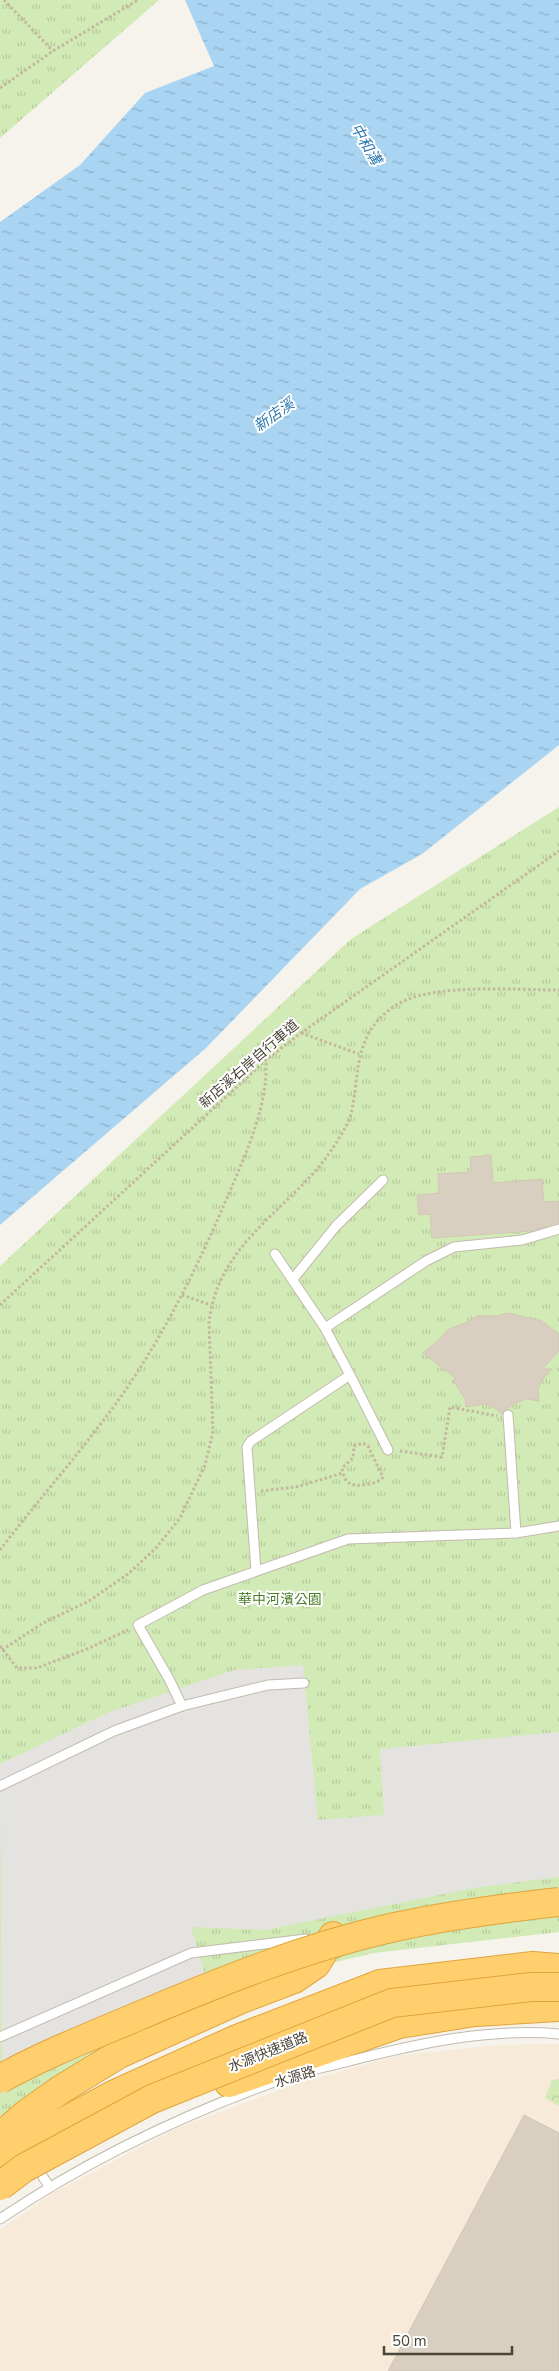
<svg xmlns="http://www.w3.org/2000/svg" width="559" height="2371" viewBox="0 0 559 2371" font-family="'Nunito Sans','Noto Sans TC',sans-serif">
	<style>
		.commercial { fill: #f7ead8 }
		.forest { fill: url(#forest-crowns) }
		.park { fill: url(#park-tufts) }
		.parking { fill: #e5e3e0 }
		.water { fill: url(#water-ripples) }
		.building { fill: #d8cfc1; stroke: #d3c7b4 }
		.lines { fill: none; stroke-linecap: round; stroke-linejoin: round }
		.lane-casing { stroke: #c2bbae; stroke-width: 11 }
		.highway-casing { stroke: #e0a43c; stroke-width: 30 }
		.path { stroke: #c4b79f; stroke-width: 3; stroke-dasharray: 2.5 2.5; stroke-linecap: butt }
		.lane { stroke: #fff; stroke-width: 9 }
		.highway { stroke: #ffcf6e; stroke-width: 28 }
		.highway-bridge-casing { stroke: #e0a43c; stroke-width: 30; stroke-linecap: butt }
		.highway-bridge { stroke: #ffcf6e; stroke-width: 28 }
		.labels { text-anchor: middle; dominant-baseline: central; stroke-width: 4; stroke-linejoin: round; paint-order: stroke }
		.street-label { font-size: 14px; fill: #4b4439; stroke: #fff }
		.park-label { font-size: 14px; fill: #4a7f2a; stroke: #fff }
		.water-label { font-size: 15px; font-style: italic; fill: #2e7ab2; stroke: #fff }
	</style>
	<defs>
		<pattern id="forest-crowns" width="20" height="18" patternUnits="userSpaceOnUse" patternTransform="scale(1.25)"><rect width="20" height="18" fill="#d2eab5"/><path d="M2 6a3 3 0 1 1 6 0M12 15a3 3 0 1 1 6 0" fill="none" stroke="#b6ca9c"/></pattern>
		<pattern id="park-tufts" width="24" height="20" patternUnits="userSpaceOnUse" patternTransform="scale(1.25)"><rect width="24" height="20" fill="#d2eab5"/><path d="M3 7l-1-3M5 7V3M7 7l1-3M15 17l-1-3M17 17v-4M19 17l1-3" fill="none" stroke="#b6ca9c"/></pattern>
		<pattern id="water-ripples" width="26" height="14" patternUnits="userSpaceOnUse" patternTransform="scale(1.25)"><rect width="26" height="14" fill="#a9d4f2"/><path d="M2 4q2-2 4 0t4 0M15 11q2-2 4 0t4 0" fill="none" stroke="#8caec5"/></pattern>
	</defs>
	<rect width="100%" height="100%" fill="#f6f3ec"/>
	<path class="commercial" d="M559,2044V2371H0V2230L53,2193L175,2129L295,2084L396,2056L496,2045Z"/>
	<path class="forest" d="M559,2079V2106L545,2098L552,2080Z"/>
	<g class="park">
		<path d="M0,0H159L0,138Z"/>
		<path d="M559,807V1932L374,1953L280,1975L184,2024L29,2095L0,2117V1266L351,939Z"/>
	</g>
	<path class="parking" d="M303,1665L318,1820L384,1815L380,1749L559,1732V1877L479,1887L265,1930L191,1927L210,1992L2,2094L0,1764L107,1713L234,1670Z"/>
	<path class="water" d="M185,0H559V745L422,854L360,889L206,1048L0,1225V222L80,165L145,93L214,66Z"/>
	<g class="building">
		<path d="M491,1155L493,1183L542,1179L544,1202L559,1201V1222L532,1231L432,1238L430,1214L419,1215L417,1195L439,1193L438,1174L471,1172L470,1157Z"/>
		<path d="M508,1313L542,1321L559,1334V1351L542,1369H552L542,1380L538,1389L539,1401L526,1399L513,1404L502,1414L495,1408L486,1404L466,1407L465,1399L453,1380L457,1379L423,1353L441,1338L447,1330L468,1322L477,1316H497Z"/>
		<path d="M524,2115L559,2133V2371H388Z"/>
	</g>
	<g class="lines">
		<defs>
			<g id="lane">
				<path d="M275,1254L325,1328"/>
				<path d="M293,1279L336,1226L383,1180"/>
				<path d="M350,1375L388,1450"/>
				<path d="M508,1415L516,1533"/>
				<path d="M256,1571L247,1447L251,1441L350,1375L325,1328L426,1261L454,1247L522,1240L559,1229"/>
				<path d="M182,1706L169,1679L138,1625L203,1590L348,1539L516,1533L559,1526"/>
				<path d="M0,1786L114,1731L182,1706L268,1685L304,1683"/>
				<path d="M0,2037L191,1953L306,1939"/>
				<path d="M43,2177L49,2186"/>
				<path d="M0,2219C89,2159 186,2113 288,2077C311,2069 337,2065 361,2058C426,2042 492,2028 559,2034"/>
			</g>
			<g id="highway">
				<path d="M229,2083L399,2024L475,2012L559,2007"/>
				<path d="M0,2137L25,2115L60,2090L119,2054L239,2000L294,1979L316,1964L333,1936"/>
				<path d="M0,2163L46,2131L115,2094L237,2039L380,1984L533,1966L559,1968"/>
			</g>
		</defs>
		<use href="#lane" class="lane-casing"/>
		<use href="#highway" class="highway-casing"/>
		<g class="path">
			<path d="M4,0L53,51"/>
			<path d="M0,88L53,51L138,0"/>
			<path d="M301,1033L359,1054"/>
			<path d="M182,1295L211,1305"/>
			<path d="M0,1305L266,1060L301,1033L559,851"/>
			<path d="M400,1451L442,1457L450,1407L497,1416"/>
			<path d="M261,1491L296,1487L343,1473C344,1477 346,1481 349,1483C356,1488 379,1484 383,1477L368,1446L363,1443L354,1446L353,1458L342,1468L343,1473"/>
			<path d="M0,1550C32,1508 67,1468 99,1426C155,1355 195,1273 230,1191C247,1151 268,1105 266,1061"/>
			<path d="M0,1646L17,1668H37L87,1649L128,1630"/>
			<path d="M2,1650L43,1623L89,1601L128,1574L156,1548L180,1518L205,1465L213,1432L209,1323C216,1257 265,1224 307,1180C322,1165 335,1146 345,1128C352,1117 353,1104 355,1091C359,1054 363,1025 398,1004C433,983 516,990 559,990"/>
		</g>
		<use href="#lane" class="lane"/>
		<use href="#highway" class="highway"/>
		<defs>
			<g id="highway-bridge">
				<path d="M0,2079C43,2055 89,2037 134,2018C219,1982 305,1947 395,1927C449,1915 504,1908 559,1902"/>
				<path d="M0,2186L24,2168L152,2099L392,2003L531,1987H559"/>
			</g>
		</defs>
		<use href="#highway-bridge" class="highway-bridge-casing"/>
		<use href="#highway-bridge" class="highway-bridge"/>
	</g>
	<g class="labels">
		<g class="street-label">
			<text transform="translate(249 1064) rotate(-41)">新店溪右岸自行車道</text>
			<text transform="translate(268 2052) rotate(-22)">水源快速道路</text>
			<text transform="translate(295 2077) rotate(-17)">水源路</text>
		</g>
		<g class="park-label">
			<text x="280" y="1599">華中河濱公園</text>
		</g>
		<g class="water-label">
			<text transform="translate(366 144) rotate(59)">中和溝</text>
			<text transform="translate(274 415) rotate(-35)">新店溪</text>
		</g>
	</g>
	<path d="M384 2346v8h128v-8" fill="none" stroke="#4b4439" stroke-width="2.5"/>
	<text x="392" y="2346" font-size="15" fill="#4b4439" stroke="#ffffff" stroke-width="4" paint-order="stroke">50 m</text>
</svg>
